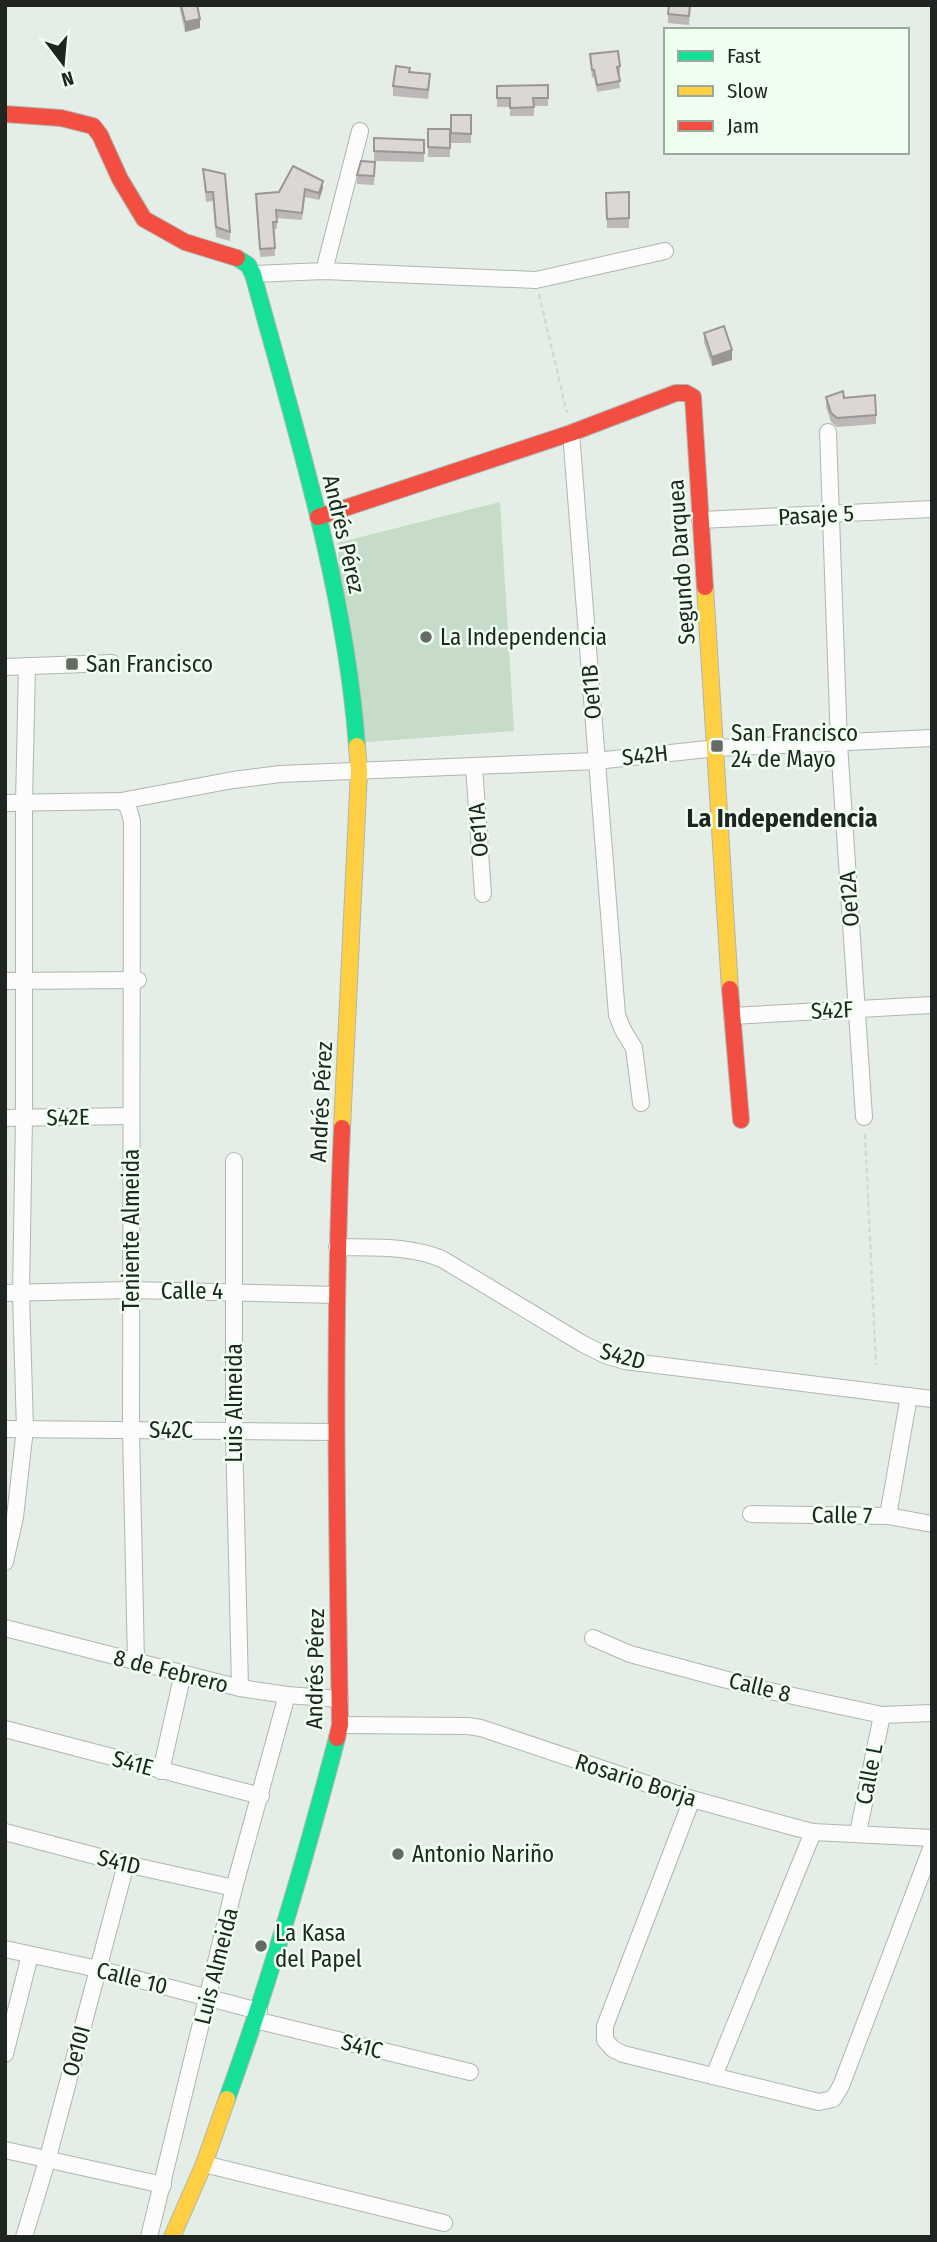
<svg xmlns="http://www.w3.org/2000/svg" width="937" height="2242" viewBox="0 0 937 2242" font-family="'Fira Sans Condensed',sans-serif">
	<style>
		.green { fill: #c6dcc9 }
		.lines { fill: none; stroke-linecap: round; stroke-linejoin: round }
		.street-casing { stroke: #afb6b0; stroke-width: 18 }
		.fast-casing { stroke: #afb6b0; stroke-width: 18 }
		.slow-casing { stroke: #afb6b0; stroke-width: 18 }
		.jam-casing { stroke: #afb6b0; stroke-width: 18 }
		.path { stroke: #d5d7d5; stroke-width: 2.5; stroke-dasharray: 5 3.5; stroke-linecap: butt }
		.street { stroke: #fbfcfb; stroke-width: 16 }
		.fast { stroke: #16e098; stroke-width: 16 }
		.slow { stroke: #ffcf43; stroke-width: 16 }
		.jam { stroke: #f24e42; stroke-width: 16 }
		.wall { fill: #bdb8b7 }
		.shaded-wall { fill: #9a9695 }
		.building { fill: #dcd6d5; stroke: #9a9695; stroke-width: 2 }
		.poi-dot { fill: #646b65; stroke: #eefff0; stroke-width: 2.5 }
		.labels { text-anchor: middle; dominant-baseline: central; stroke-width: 5; stroke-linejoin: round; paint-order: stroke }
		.street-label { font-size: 23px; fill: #1f2520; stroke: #eefff0 }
		.poi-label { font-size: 23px; fill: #1f2520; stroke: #eefff0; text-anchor: start }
		.quarter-label { font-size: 26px; font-weight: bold; fill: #1f2520; stroke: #eefff0 }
	</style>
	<rect width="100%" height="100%" fill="#e4eee6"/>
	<path class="green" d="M500,502L514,731L354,743L337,543Z"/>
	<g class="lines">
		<defs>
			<g id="street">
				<path d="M324,271L360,131"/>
				<path d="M253,274L324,271L536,280L665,251"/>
				<path d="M828,432L839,744L864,1117"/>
				<path d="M571,433L617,1015L623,1030L634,1048L641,1103"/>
				<path d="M700,520L932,509"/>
				<path d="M5,667L112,663"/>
				<path d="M474,766L483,894"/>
				<path d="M121,801L128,807L132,821L131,1430L136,1662"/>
				<path d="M5,803L121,801L233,780L280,774L596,761L717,748L932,738"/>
				<path d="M5,981L138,980"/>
				<path d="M732,1016L932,1005"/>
				<path d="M5,1118L131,1116"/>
				<path d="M234,1161V1430L240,1688"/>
				<path d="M337,1247C373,1248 408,1245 442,1259L583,1344L605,1355L625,1361L932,1399"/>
				<path d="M5,1293L130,1290L337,1295"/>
				<path d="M5,1429L336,1432"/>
				<path d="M751,1514L888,1516L932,1524"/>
				<path d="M888,1516L909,1396"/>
				<path d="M5,1562L15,1517L25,1429L21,1294L24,1117V803L27,666"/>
				<path d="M5,1628L240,1688L287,1695L340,1699"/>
				<path d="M593,1638L630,1654L761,1689L882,1715L932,1713"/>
				<path d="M340,1725L468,1726L481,1728L692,1799L797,1828L813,1832L932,1838"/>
				<path d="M5,1729L261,1796"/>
				<path d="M161,1771L183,1673"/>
				<path d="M692,1799L605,2026V2040L613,2049L623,2054L819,2102L833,2099L841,2086L932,1846"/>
				<path d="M5,1832L126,1864L234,1888"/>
				<path d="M858,1833L882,1715"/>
				<path d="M5,1949L98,1969L259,2011"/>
				<path d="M255,2020L470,2072"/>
				<path d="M5,2054L30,1955"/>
				<path d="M714,2076L813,1832"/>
				<path d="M5,2150L163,2185"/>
				<path d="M204,2164L444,2223"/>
				<path d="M24,2237L47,2161L126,1864"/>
				<path d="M149,2237L234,1888L287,1695"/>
			</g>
			<g id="fast">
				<path d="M237,258L248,265L253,274C295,429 345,585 357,746"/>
				<path d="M227,2099C270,1981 305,1860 337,1738"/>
			</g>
			<g id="slow">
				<path d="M705,587L730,989"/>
				<path d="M342,1128L359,771L357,746"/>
				<path d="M172,2237L204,2164L227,2099"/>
			</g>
			<g id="jam">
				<path d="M5,114L61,118L93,126L100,135L120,179L144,219L185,242L237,258"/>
				<path d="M318,517L571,433L676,393H686L693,397L705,587"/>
				<path d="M730,989L741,1120"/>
				<path d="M337,1738L340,1725C337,1526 333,1327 342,1128"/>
			</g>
		</defs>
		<use href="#street" class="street-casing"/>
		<use href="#fast" class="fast-casing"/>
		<use href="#slow" class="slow-casing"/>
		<use href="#jam" class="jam-casing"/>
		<g class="path">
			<path d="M539,294L567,413"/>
			<path d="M865,1134L876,1365"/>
		</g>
		<use href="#street" class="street"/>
		<use href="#fast" class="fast"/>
		<use href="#slow" class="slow"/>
		<use href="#jam" class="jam"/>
	</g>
	<g class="wall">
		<path d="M179,5H197L200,28L185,32Z"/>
		<path d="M690,5L689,25L668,23V14Z"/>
		<path d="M590,54L620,66V74H618L620,88L597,92L594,77L592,78Z"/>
		<path d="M410,72L430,83L428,99L393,96V86Z"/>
		<path d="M548,85V106H534V116H510V107H497V86Z"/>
		<rect x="451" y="115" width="20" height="28"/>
		<rect x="428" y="129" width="22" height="28"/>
		<path d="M374,138L424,140V162L374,161Z"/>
		<path d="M203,169L230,232V241L216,237L213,201L206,202Z"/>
		<path d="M375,171L374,185L357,184V175Z"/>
		<path d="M323,181V188L319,200L305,197L302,220L277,218V229H274L275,256L260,257L256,194L279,192Z"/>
		<path d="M629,192V228H607L606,193Z"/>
		<path d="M704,333L732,360L712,366L704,342Z"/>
		<path d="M826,397L844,398L876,415V424L837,427L831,422L826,407Z"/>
	</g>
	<g class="shaded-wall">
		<path d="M200,19V28L185,32V22Z"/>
		<path d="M323,181V188L319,200V193Z"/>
		<path d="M732,350V360L712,366V357Z"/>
	</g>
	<g class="building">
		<path d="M181,5H197L200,19L185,22Z"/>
		<path d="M669,5H690L689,16L668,14Z"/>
		<path d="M618,51L620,66L617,67L620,81L597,85L594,70H592L590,54Z"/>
		<path d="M396,66L410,68L409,72L430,74L428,90L393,86Z"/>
		<path d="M548,85V98H533L534,107L510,108V98H497V86Z"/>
		<path d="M451,115H471V134L451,133Z"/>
		<path d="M428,129H450V148L428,147Z"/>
		<path d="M374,138L424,140V153L374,151Z"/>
		<path d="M361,161L375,162L374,176L357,175Z"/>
		<path d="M293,166L323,181L319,193L305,189L302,213L276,210L277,222H273L275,248L260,249L256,194L279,192Z"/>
		<path d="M203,169L225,174L230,232L216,227L213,192H206Z"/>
		<path d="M629,192V218L607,219L606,193Z"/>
		<path d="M724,326L732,350L712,357L704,333Z"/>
		<path d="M843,391L844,398L875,395L876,415L837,418L831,413L826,397Z"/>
	</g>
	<g class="poi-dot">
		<circle cx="426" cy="637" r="7"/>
		<rect x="65" y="657" width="14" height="14" rx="3.5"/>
		<rect x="710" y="739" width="14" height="14" rx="3.5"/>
		<circle cx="398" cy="1854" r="7"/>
		<circle cx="261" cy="1946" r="7"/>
	</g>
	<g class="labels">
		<g class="street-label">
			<text transform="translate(816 515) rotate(-3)">Pasaje 5</text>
			<text transform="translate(344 534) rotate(77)">Andrés Pérez</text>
			<text transform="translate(681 562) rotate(-94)">Segundo Darquea</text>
			<text transform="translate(591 692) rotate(-94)">Oe11B</text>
			<text transform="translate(645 755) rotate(-6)">S42H</text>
			<text transform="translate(478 830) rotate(-94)">Oe11A</text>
			<text transform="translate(849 899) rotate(-94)">Oe12A</text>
			<text transform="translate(832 1010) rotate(-3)">S42F</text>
			<text transform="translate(321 1102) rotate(-87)">Andrés Pérez</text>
			<text transform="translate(68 1117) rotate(-1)">S42E</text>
			<text transform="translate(131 1230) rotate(-90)">Teniente Almeida</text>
			<text x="192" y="1291">Calle 4</text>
			<text transform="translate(623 1356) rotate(15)">S42D</text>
			<text transform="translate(234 1403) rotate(-90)">Luis Almeida</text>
			<text x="171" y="1430">S42C</text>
			<text transform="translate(842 1515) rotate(1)">Calle 7</text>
			<text transform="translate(315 1669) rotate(-89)">Andrés Pérez</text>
			<text transform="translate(171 1671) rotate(14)">8 de Febrero</text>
			<text transform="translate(760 1687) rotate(14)">Calle 8</text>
			<text transform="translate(133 1763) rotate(15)">S41E</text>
			<text transform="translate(869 1774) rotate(-79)">Calle L</text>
			<text transform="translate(636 1780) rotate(18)">Rosario Borja</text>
			<text transform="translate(119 1862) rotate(14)">S41D</text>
			<text transform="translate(216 1966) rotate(-76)">Luis Almeida</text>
			<text transform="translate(132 1978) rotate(14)">Calle 10</text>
			<text transform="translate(362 2046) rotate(14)">S41C</text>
			<text transform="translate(76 2051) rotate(-75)">Oe10I</text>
		</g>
		<g class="poi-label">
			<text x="440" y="637">La Independencia</text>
			<text x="86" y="664">San Francisco</text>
			<text x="731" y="733">San Francisco<tspan x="731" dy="26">24 de Mayo</tspan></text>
			<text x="412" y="1854">Antonio Nariño</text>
			<text x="275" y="1933">La Kasa<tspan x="275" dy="26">del Papel</tspan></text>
		</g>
		<g class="quarter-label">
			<text x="782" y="818">La Independencia</text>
		</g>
	</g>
	<rect width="937" height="2242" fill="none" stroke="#1f2520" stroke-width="14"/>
	<rect x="664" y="28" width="245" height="126" fill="#eefff0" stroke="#9ba89d" stroke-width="2"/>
	<rect x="678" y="51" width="35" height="10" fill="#16e098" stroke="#9ba89d" stroke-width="2"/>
	<text x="727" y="63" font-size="21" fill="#1f2520">Fast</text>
	<rect x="678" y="86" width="35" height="10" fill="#ffcf43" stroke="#9ba89d" stroke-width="2"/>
	<text x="727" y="98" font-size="21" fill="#1f2520">Slow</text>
	<rect x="678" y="121" width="35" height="10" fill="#f24e42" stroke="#9ba89d" stroke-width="2"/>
	<text x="727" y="133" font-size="21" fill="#1f2520">Jam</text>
	<g transform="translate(63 63) rotate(164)" stroke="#eefff0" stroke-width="5" paint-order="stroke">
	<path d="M0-5L12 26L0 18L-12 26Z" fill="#1f2520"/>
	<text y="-10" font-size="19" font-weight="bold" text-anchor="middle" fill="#1f2520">N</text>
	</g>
</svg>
